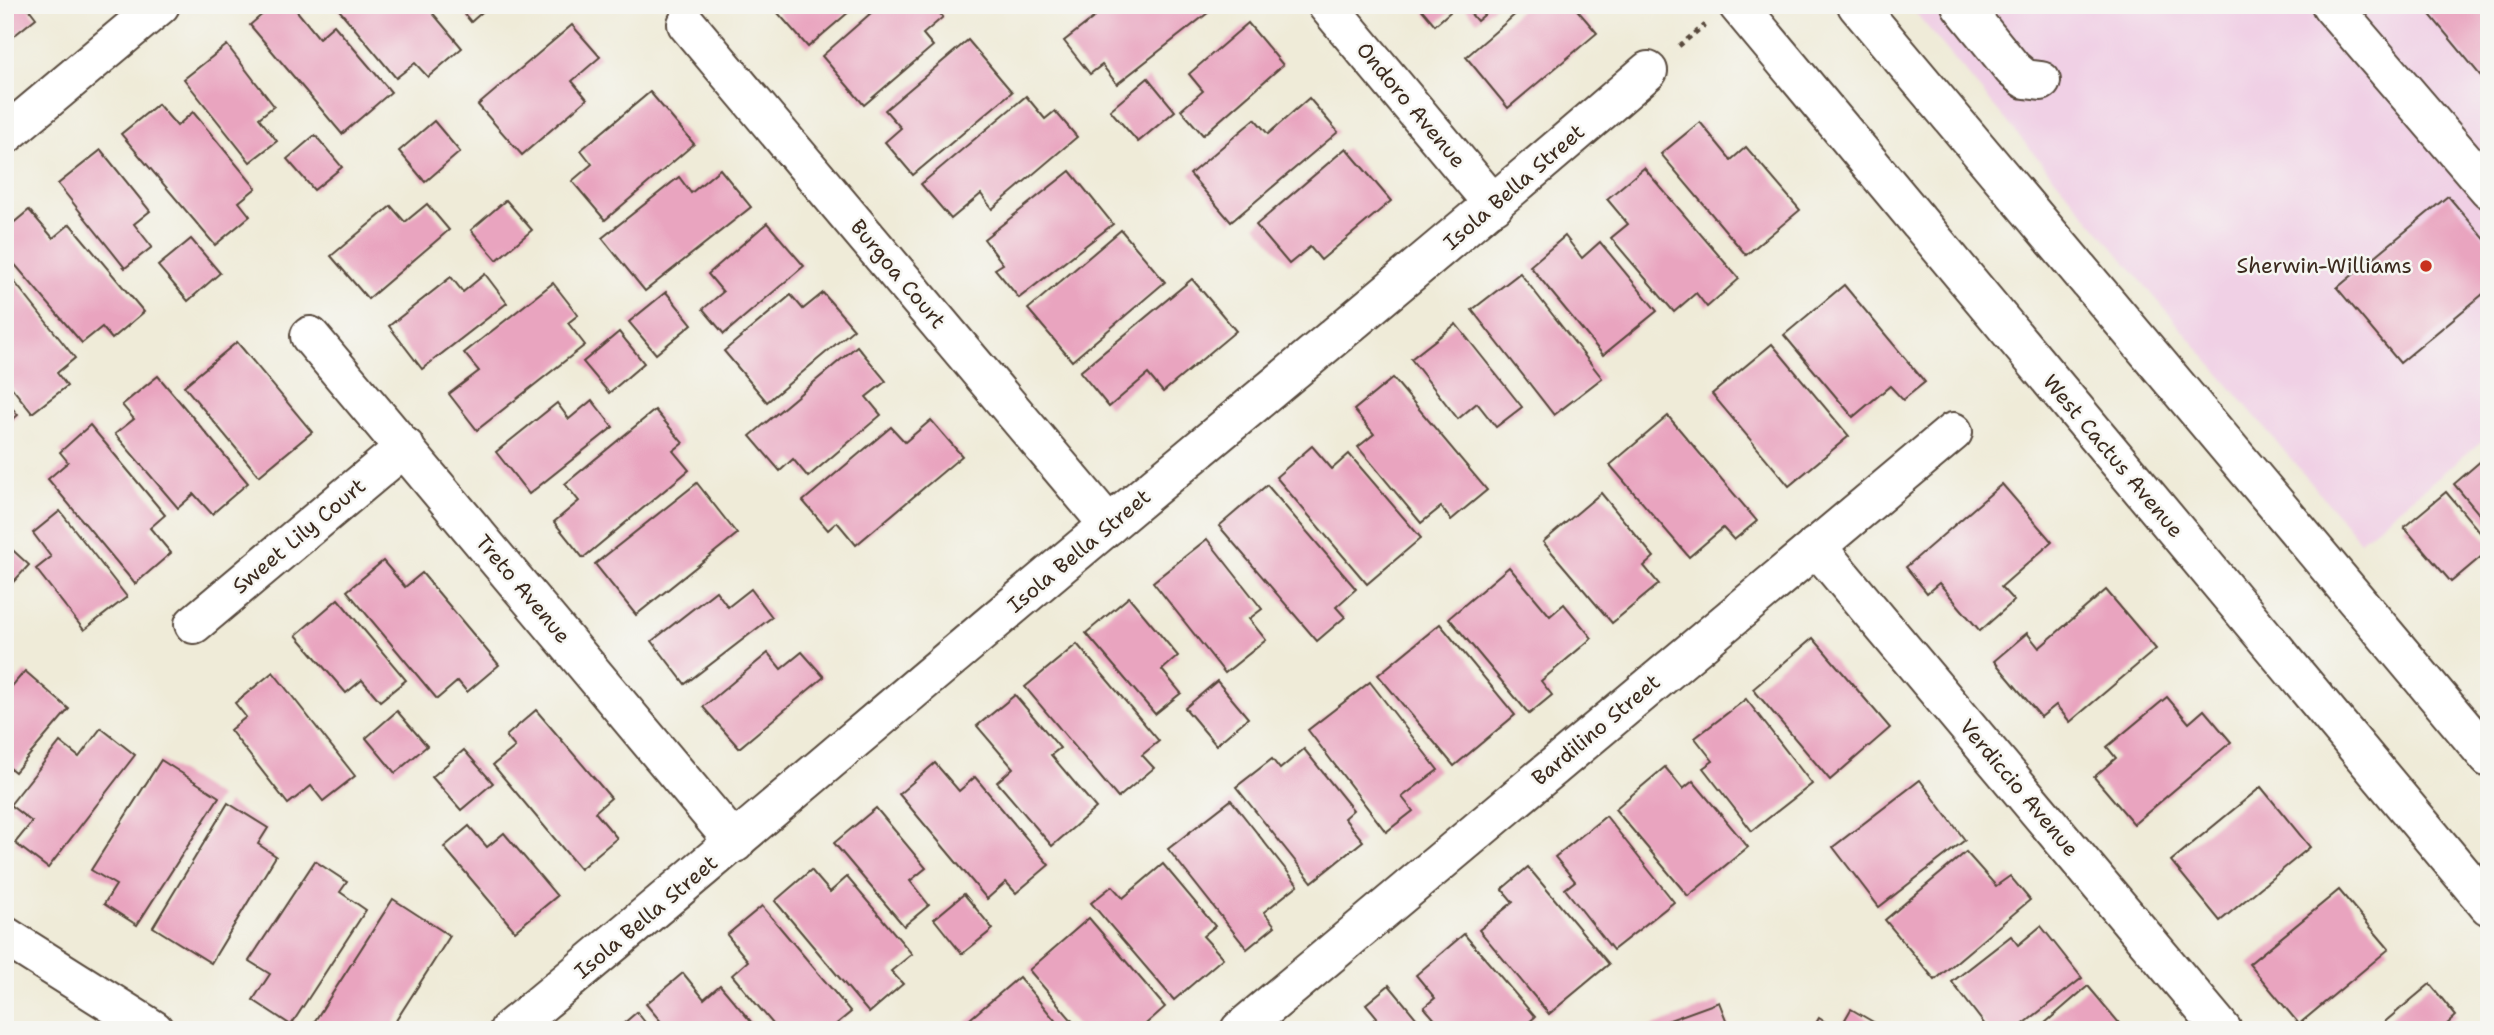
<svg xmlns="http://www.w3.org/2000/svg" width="2494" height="1035" viewBox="0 0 2494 1035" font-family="'Shantell Sans',sans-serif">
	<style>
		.built { fill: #f0d0e5 }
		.building { fill: #e9a4bf }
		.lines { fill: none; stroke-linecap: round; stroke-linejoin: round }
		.minor-casing { stroke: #56473a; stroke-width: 42 }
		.major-casing { stroke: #56473a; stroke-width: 42 }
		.path { stroke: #56473a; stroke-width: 4.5; stroke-dasharray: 5 5; stroke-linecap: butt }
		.minor { stroke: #fff; stroke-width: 38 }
		.major { stroke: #fff; stroke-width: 38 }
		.poi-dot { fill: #c8321e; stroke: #f6f6f2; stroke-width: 2.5 }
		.labels { text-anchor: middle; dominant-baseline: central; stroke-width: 5; stroke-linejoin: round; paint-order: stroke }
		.street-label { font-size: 21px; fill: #3b2a1e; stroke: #f6f6f2 }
		.poi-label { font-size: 21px; fill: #3b2a1e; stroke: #f6f6f2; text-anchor: end }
	</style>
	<rect width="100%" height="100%" fill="#f6f6f2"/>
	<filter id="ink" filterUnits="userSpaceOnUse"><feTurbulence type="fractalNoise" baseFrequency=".0143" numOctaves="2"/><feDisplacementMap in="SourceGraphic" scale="14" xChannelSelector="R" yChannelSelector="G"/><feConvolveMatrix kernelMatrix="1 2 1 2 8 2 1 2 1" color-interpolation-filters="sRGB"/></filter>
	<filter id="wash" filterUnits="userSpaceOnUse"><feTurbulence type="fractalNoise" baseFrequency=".00686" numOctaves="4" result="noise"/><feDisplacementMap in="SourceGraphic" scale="28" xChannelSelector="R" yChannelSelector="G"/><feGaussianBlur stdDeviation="1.57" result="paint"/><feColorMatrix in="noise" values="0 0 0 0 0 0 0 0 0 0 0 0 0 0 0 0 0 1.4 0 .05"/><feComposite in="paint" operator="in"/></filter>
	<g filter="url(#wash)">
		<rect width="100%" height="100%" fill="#efebd8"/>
		<path class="built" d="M1909,5H2489V435L2360,541Z"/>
		<g id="blocks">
			<g class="building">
				<path d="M5,5H26L36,18L5,43Z"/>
				<path d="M273,5H292L319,38L334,25L391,92L342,134L250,25Z"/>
				<path d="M335,5H426L462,48L428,77L415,63L396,78Z"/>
				<path d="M457,5H490L471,22Z"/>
				<path d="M787,5H857L808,47L778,13Z"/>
				<path d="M880,5H932L943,17L923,34L933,46L864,105L822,56Z"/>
				<path d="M1110,5H1218L1117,84L1102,65L1090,74L1064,41Z"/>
				<path d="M1418,5H1458L1435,25Z"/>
				<path d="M1463,5H1496L1477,21Z"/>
				<path d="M1526,5H1573L1597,33L1508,108L1466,57Z"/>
				<path d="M2422,5H2489V86Z"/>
				<path d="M1248,23L1283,65L1203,135L1181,110L1203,91L1189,74Z"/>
				<path d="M572,25L600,57L572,81L587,99L522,155L478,105Z"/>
				<path d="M968,40L1012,92L913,175L885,142L901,128L885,110Z"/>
				<path d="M227,45L274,106L259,118L277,141L250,162L184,79Z"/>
				<path d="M1148,78L1175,111L1138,142L1110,110Z"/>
				<path d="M650,92L694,144L605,220L572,181L592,164L581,150Z"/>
				<path d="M1026,96L1045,119L1055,111L1077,137L992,209L981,194L951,219L921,184Z"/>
				<path d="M1309,98L1338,132L1231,222L1190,174L1255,119L1268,134Z"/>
				<path d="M158,104L177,126L193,112L256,188L239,202L250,216L215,245L121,134Z"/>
				<path d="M434,121L460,152L425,182L399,151Z"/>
				<path d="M1700,122L1731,160L1746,147L1800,210L1746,255L1661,154Z"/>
				<path d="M315,135L342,167L314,190L287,159Z"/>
				<path d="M1346,148L1391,201L1321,260L1310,247L1289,264L1256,225Z"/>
				<path d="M101,150L150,211L134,224L152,247L125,268L58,184Z"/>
				<path d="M1644,168L1739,279L1707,307L1696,293L1674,312L1611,238L1628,224L1607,199Z"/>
				<path d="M720,169L751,207L645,291L602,238L679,177L691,193Z"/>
				<path d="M1070,171L1113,224L1019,298L995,269L1003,264L984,239Z"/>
				<path d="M2448,196L2489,244V289L2400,363L2337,288Z"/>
				<path d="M506,200L532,230L497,260L471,230Z"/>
				<path d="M427,204L449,230L368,299L331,256L391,206L405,222Z"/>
				<path d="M29,210L53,238L70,224L144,312L112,339L102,327L82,343L5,253V230Z"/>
				<path d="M767,223L804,266L724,334L703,309L723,292L708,274Z"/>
				<path d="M1121,230L1165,282L1072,361L1028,309Z"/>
				<path d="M1565,236L1582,258L1600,242L1657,311L1603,355L1530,266Z"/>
				<path d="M191,239L220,273L188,301L158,266Z"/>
				<path d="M5,270L75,358L57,373L67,386L32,413L5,379Z"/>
				<path d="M1520,273L1602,378L1554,415L1472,310Z"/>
				<path d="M485,274L507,303L422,369L389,326L451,277L463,292Z"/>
				<path d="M1192,279L1236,331L1163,392L1148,374L1109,407L1080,372Z"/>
				<path d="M553,283L578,315L568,323L585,345L477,430L449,394L479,371L464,353Z"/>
				<path d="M1844,285L1925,382L1903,400L1890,386L1853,417L1784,335Z"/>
				<path d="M666,292L692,324L656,354L629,322Z"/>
				<path d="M823,293L854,329L767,402L724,351L791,295L803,309Z"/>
				<path d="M1456,324L1522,407L1496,427L1477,403L1458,419L1411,359Z"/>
				<path d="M619,332L644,363L609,393L583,362Z"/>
				<path d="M237,342L312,432L259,476L184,386Z"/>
				<path d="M1772,344L1849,436L1789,486L1712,394Z"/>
				<path d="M857,346L886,381L866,397L881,415L808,477L793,459L780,471L750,436Z"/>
				<path d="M158,376L248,483L212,514L194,494L178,508L115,434L134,419L122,405Z"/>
				<path d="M1393,378L1487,490L1451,520L1441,507L1421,523L1358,447L1374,434L1354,410Z"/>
				<path d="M5,400L18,415L5,426Z"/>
				<path d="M592,400L613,427L529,494L496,452L557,403L569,419Z"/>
				<path d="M655,410L683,443L673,451L689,470L583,558L554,522L579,501L565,484Z"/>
				<path d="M1668,416L1757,521L1734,540L1723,528L1689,557L1610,465Z"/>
				<path d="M931,420L962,456L856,545L837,522L828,530L803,501L891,427L905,442Z"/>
				<path d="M90,425L165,515L150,528L171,553L135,584L48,479L68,462L60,452Z"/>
				<path d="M1312,446L1332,469L1349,454L1421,538L1367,584L1276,477Z"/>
				<path d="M2489,454V526L2454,484Z"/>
				<path d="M697,483L737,534L636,615L595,564Z"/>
				<path d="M2002,484L2052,542L2001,587L2014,601L1980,631L1939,583L1927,593L1906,567Z"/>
				<path d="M1267,485L1356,589L1336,607L1345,617L1317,641L1219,526Z"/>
				<path d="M2446,492L2489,543V550L2451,582L2404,527Z"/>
				<path d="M1601,493L1654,557L1644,566L1659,584L1612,623L1543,542Z"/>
				<path d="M60,511L127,597L84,630L36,569L51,557L33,533Z"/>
				<path d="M1207,539L1262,609L1249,619L1266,640L1225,673L1153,582Z"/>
				<path d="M5,543L29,565L5,591Z"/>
				<path d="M383,561L405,587L422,573L499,665L467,692L458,681L437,699L347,591Z"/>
				<path d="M1509,567L1550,616L1564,604L1592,638L1541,681L1552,695L1529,714L1449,618Z"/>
				<path d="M751,589L772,617L685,684L652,641L716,591L728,607Z"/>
				<path d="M2106,590L2156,649L2070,722L2056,705L2041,717L1994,661L2027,633L2039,648Z"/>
				<path d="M1129,597L1178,656L1162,670L1181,693L1155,714L1086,633Z"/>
				<path d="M338,599L406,680L380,701L362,680L346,693L296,635Z"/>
				<path d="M1440,624L1515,715L1454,766L1378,675Z"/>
				<path d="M1813,638L1890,728L1830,780L1753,689Z"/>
				<path d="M1077,644L1159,741L1142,755L1154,768L1118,798L1025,687Z"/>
				<path d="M802,652L824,677L739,748L703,707L768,653L781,669Z"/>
				<path d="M25,671L69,709L15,772L5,764V694Z"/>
				<path d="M273,672L355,776L323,801L311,786L288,804L230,730L246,717L235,703Z"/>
				<path d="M1217,681L1248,718L1216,745L1185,708Z"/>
				<path d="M1370,682L1438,770L1402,797L1413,811L1386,832L1308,730Z"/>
				<path d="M1015,695L1060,748L1051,755L1096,808L1052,846L997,782L1013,768L977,726Z"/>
				<path d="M2167,697L2189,723L2204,710L2231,742L2134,824L2094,777L2116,758L2107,747Z"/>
				<path d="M1746,699L1812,784L1752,831L1703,768L1713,761L1695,738Z"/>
				<path d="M536,710L611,798L595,812L617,838L580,869L493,765L515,747L506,736Z"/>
				<path d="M397,711L427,746L395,773L366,738Z"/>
				<path d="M101,728L135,755L48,868L15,843L32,822L10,805L60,742L79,757Z"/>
				<path d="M1304,749L1353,810L1344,818L1363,841L1312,882L1236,787L1272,759L1280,769Z"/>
				<path d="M464,750L493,783L461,810L432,777Z"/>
				<path d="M161,760L219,797L137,925L104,904L116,885L91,870Z"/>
				<path d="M935,763L959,791L975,777L1049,865L1016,893L1006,882L987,899L899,794Z"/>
				<path d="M1665,767L1683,789L1693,781L1748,847L1688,896L1615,809Z"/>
				<path d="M1920,780L1965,840L1879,907L1833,847Z"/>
				<path d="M2261,787L2310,847L2220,921L2171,861Z"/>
				<path d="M1231,800L1298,885L1264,912L1275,926L1247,949L1168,849Z"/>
				<path d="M228,803L268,828L258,844L276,856L211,963L153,927Z"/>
				<path d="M876,808L926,868L910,881L929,905L904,926L834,843Z"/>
				<path d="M1606,816L1674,902L1613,950L1565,889L1575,881L1555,857Z"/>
				<path d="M469,826L487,847L504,833L557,896L515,931L444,847Z"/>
				<path d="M1966,852L1996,886L2010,876L2030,900L1935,980L1885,920Z"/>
				<path d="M315,861L347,882L340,892L366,910L291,1025L253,1000L270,974L249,961Z"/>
				<path d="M1163,864L1215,926L1203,936L1223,958L1174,1000L1091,903L1112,886L1123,898Z"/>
				<path d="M1528,867L1609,964L1549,1014L1479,930L1513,902L1502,889Z"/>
				<path d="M811,870L830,892L847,877L912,954L891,971L903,984L869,1013L775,901Z"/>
				<path d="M2339,890L2389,949L2299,1024L2249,964Z"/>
				<path d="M964,894L993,929L962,954L934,919Z"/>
				<path d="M393,899L450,936L390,1030H379L371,1025L368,1030H309Z"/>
				<path d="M762,906L851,1012L829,1030H778L732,975L748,961L727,935Z"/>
				<path d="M1089,918L1165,1007L1139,1030H1080L1029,970Z"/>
				<path d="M2041,926L2082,978L2016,1030H1989L1952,982L2011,936L2018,945Z"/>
				<path d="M1464,934L1535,1017L1520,1030H1444L1424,1007L1435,998L1416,975Z"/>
				<path d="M683,973L704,999L720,985L758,1030H668L646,1004Z"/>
				<path d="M1019,977L1063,1030H957Z"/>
				<path d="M2430,984L2456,1016L2444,1027L2446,1030H2375Z"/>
				<path d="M1389,985L1426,1030H1361L1377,1017L1366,1004Z"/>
				<path d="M2088,986L2125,1030H2037Z"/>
				<path d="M1719,1002L1730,1030H1645V1029Z"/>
				<path d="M1851,1009L1887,1030H1839Z"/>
				<path d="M637,1012L651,1030H616Z"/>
				<path d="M1819,1018L1838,1030H1812Z"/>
			</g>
		</g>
	</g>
	<g filter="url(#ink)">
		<use href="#blocks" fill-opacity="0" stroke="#56473a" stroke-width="2"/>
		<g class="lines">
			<defs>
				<g id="minor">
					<path d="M1327,5L1494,205"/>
					<path d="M1961,5L2013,69L2025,79L2041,81"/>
					<path d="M2331,5L2489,189"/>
					<path d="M687,24L1109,525"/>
					<path d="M5,135L160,5"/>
					<path d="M310,336L735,843"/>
					<path d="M1816,546L2222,1030"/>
					<path d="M194,624L405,447"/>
					<path d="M5,936L154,1030"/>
					<path d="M509,1030C711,863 909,692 1110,524C1290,373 1471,225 1648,71"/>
					<path d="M1240,1030L1953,432"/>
				</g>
				<g id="major">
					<path d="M1738,5L2489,906"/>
					<path d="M1857,5L2489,758"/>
				</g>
			</defs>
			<use href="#minor" class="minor-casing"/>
			<use href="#major" class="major-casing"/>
			<path class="path" d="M1679,46L1705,25"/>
			<use href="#minor" class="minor"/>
			<use href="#major" class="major"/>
		</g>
	</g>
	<circle class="poi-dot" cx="2426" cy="266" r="7"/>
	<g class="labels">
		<g class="street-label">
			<text transform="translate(1411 105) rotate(50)">Ondoro Avenue</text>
			<text transform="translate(1514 187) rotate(-41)">Isola Bella Street</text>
			<text transform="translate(898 274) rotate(50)">Burgoa Court</text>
			<text transform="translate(2113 456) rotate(50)">West Cactus Avenue</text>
			<text transform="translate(299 536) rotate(-40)">Sweet Lily Court</text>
			<text transform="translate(1079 551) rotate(-40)">Isola Bella Street</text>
			<text transform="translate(523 589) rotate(50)">Treto Avenue</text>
			<text transform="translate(1596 730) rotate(-40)">Bardilino Street</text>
			<text transform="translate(2019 788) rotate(50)">Verdiccio Avenue</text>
			<text transform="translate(646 917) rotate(-40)">Isola Bella Street</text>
		</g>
		<g class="poi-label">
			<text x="2412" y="266">Sherwin-Williams</text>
		</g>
	</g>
	<rect width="2494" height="1035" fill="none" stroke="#f6f6f2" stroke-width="28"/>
</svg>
